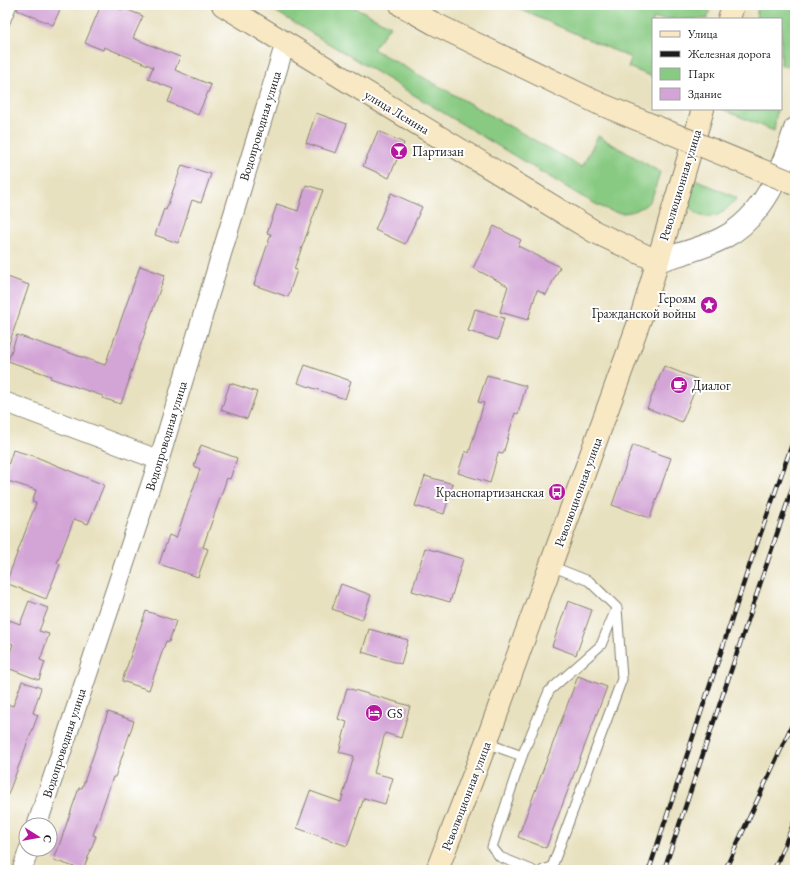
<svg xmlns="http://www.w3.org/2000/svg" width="800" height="875" viewBox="0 0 800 875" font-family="'EB Garamond',serif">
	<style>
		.green { fill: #88ca82; stroke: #52734f }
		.building { fill: #d3a4d6 }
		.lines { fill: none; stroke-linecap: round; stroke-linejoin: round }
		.service-casing { stroke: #827e6e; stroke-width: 11 }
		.minor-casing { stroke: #827e6e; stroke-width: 21 }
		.tertiary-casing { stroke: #827e6e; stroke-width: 24 }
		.secondary-casing { stroke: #827e6e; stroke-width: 24 }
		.service { stroke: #fff; stroke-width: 9 }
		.minor { stroke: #fff; stroke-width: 19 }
		.tertiary { stroke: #fff; stroke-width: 22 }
		.secondary { stroke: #f8e8c3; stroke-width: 22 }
		.rail-casing { stroke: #1c1c1c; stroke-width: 4.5 }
		.rail { stroke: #fff; stroke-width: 3; stroke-dasharray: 9; stroke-linecap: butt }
		.secondary-bridge-casing { stroke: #827e6e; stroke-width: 24; stroke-linecap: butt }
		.secondary-bridge { stroke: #f8e8c3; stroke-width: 22 }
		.labels { text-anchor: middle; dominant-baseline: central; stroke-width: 4; stroke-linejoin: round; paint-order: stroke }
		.street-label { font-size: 13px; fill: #1c1c1c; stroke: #fff }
		.poi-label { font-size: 13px; fill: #1c1c1c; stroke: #fff; text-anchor: start }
	</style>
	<rect width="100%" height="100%" fill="#fff"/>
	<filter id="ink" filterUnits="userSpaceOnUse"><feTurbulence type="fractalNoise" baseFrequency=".025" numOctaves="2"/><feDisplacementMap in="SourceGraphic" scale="8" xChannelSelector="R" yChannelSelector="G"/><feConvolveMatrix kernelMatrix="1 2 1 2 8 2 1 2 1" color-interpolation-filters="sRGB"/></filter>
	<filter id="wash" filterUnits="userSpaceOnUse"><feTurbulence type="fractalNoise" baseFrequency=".012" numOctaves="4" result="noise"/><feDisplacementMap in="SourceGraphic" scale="16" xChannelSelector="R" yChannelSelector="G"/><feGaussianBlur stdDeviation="0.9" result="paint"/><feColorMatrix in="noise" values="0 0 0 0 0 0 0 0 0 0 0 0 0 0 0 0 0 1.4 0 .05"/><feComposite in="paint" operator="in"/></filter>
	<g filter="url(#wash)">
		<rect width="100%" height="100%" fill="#e8e1bf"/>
		<g class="green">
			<path d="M265,5H351L390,26L373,49L582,167L598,136L660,172C657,181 655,191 651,199C648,204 642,208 636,210C616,219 599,205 581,196Z"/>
			<path d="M510,5H712L707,19H653V77L628,67L631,58Z"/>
			<path d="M758,5H795V60L790,68L781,65V19H756Z"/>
			<path d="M725,109H777L774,131L724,110Z"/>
			<path d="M695,179L737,198C731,204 726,211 718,215C713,217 708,218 702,216C684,212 690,192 695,179Z"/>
		</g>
		<g id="blocks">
			<g class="building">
				<path d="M18,5H62L53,25L17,10Z"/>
				<path d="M101,5H109L124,11L125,9L143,16L133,38L180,57L175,70L211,85L198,115L168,102L173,89L148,79L153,67L104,47L103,50L85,43Z"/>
				<path d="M316,113L347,124L336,153L306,143Z"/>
				<path d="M378,131L404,143L389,178L363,166Z"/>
				<path d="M182,165L211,174L201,203L192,200L178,243L155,235L164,209L166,210Z"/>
				<path d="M306,185L323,190L294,269L297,270L288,297L254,285L271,234L267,233L277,204L298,211Z"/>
				<path d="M391,193L422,207L405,244L375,230Z"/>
				<path d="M494,226L521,240L518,246L560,267L546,295L537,290L528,320L500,312L508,286L473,268Z"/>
				<path d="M140,266L165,275L129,378H130L121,404L102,398L103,396L50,378L51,376L8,361L17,335L105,365Z"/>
				<path d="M5,276L29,285L8,347H5Z"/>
				<path d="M475,309L504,318L498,340L468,331Z"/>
				<path d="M305,365L351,381L345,399L298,383Z"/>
				<path d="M664,366L699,380L682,422L647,408Z"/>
				<path d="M487,375L526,386L518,414L515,413L503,454L498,453L490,483L458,473L465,451L469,453L484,403L478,402Z"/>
				<path d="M230,383L257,392L247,419L221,410Z"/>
				<path d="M201,445L237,458L230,479L227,478L203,547L208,549L198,577L159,564L169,535L176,538L200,469L194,466Z"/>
				<path d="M633,445L671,458L650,518L612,505Z"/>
				<path d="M13,450L34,456L104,485L88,524L74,519L57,563L60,564L46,599L6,583L36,503L32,502L36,490L5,480V475Z"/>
				<path d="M425,476L453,484L444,514L415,506Z"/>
				<path d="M425,548L463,559L450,602L412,591Z"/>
				<path d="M341,584L371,595L362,620L332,609Z"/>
				<path d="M29,601L48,608L39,631L49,634L40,660L45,662L39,680L5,667L13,644L5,641V631L9,620L20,624Z"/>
				<path d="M568,601L592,610L576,655L552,646Z"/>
				<path d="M146,611L176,621L169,642L166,641L149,690L122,681Z"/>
				<path d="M369,629L408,640L401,664L362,652Z"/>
				<path d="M578,676L607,687L546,848L518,837Z"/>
				<path d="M22,681L41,688L33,713L38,715L7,797H5V703L13,706Z"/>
				<path d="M347,688L410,706L401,738L385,733L374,773L393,778L385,804L364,798L347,846L297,828L310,791L341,802L354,756L339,752L347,722L338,719Z"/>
				<path d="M108,712L134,721L115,777H113L93,835L96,836L83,870L54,860L79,788H82Z"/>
			</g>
		</g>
	</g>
	<g filter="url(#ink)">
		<use href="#blocks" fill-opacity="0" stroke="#827e6e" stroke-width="1"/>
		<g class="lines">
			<defs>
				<g id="service">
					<path d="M5,22L12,5"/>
					<path d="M486,743L522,756L492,847L500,857L532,870"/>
					<path d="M522,756L549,691L601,645L616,609"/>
					<path d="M543,870L552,867L622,679L617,608L589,581L551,566"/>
				</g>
				<g id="minor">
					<path d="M5,402L159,460"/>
					<path d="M37,825L159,460L285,44"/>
					<path d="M22,870L29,849"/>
				</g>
				<path id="tertiary" d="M657,261C679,254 702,249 723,238C764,217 782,170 795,129"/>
				<g id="secondary">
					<path d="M223,5L595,232L657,261"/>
					<path d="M401,5L435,24L598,103"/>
					<path d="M729,19L733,5"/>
					<path d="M437,870L486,743L642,314L703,109"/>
				</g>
			</defs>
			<use href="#service" class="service-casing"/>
			<use href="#minor" class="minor-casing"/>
			<use href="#tertiary" class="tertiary-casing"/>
			<use href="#secondary" class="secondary-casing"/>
			<use href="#service" class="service"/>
			<use href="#minor" class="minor"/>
			<use href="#tertiary" class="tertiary"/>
			<use href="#secondary" class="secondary"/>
			<defs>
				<g id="rail">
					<path d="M649,870L751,561L795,436"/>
					<path d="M664,870L795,480"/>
					<path d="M725,870L793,723"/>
					<path d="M774,870L795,820"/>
				</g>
			</defs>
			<use href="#rail" class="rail-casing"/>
			<use href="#rail" class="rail"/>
			<defs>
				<path id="secondary-bridge" d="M598,103L795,184"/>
			</defs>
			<use href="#secondary-bridge" class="secondary-bridge-casing"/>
			<use href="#secondary-bridge" class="secondary-bridge"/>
		</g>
	</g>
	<defs>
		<symbol id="bar-disc" viewBox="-11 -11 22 22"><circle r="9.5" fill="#b5179e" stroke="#fff"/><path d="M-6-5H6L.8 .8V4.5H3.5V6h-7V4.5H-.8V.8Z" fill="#fff"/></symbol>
		<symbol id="sight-disc" viewBox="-11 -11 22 22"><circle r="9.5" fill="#b5179e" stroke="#fff"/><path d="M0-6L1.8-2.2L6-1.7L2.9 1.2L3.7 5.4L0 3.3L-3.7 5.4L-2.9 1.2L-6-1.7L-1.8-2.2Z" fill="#fff"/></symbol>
		<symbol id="cafe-disc" viewBox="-11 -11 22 22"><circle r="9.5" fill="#b5179e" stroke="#fff"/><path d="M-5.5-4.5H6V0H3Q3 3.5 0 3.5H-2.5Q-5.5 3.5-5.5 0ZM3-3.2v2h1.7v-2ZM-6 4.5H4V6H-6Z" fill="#fff"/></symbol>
		<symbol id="bus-disc" viewBox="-11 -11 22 22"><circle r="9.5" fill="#b5179e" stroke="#fff"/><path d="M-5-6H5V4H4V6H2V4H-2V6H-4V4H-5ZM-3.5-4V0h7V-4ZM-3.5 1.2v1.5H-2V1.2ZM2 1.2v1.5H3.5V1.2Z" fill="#fff"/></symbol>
		<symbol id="hotel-disc" viewBox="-11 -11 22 22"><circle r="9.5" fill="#b5179e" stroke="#fff"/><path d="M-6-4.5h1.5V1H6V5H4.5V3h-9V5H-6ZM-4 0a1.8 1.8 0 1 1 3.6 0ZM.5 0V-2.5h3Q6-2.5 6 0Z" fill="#fff"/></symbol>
	</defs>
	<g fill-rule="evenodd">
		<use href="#bar-disc" x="389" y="141" width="20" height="20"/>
		<use href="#sight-disc" x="699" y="295" width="20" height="20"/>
		<use href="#cafe-disc" x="669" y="375" width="20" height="20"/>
		<use href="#bus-disc" x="547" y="482" width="20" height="20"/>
		<use href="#hotel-disc" x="364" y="703" width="20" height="20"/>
	</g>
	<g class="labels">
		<g class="street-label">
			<text transform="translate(397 112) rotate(31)">улица Ленина</text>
			<text transform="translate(260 126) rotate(-73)">Водопроводная улица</text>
			<text transform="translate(680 185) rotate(-73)">Революционная улица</text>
			<text transform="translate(166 436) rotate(-73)">Водопроводная улица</text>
			<text transform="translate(578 492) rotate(-70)">Революционная улица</text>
			<text transform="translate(64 743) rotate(-72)">Водопроводная улица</text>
			<text transform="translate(466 796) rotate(-69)">Революционная улица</text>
		</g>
		<g class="poi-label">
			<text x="412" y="151">Партизан</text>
			<text x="696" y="298" text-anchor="end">Героям<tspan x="696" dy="15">Гражданской войны</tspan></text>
			<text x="692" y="385">Диалог</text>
			<text x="544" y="492" text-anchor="end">Краснопартизанская</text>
			<text x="387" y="713">GS</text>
		</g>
	</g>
	<rect width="800" height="875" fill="none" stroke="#fff" stroke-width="20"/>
	<rect x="652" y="18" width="130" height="92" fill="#ffffff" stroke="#a4a4a4"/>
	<rect x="660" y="31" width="20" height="6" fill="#f8e8c3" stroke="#a4a4a4"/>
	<text x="688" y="38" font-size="12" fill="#1c1c1c">Улица</text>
	<rect x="660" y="51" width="20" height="6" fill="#1c1c1c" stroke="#a4a4a4"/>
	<text x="688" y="58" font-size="12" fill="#1c1c1c">Железная дорога</text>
	<rect x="660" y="68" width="20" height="12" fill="#88ca82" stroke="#a4a4a4"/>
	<text x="688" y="78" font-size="12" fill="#1c1c1c">Парк</text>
	<rect x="660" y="88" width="20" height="12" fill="#d3a4d6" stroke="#a4a4a4"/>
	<text x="688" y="98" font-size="12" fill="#1c1c1c">Здание</text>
	<g transform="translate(38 837) rotate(101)"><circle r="19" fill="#ffffff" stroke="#a4a4a4"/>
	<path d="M0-3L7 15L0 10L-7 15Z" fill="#b5179e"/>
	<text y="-6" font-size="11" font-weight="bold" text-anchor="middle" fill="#1c1c1c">С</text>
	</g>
</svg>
